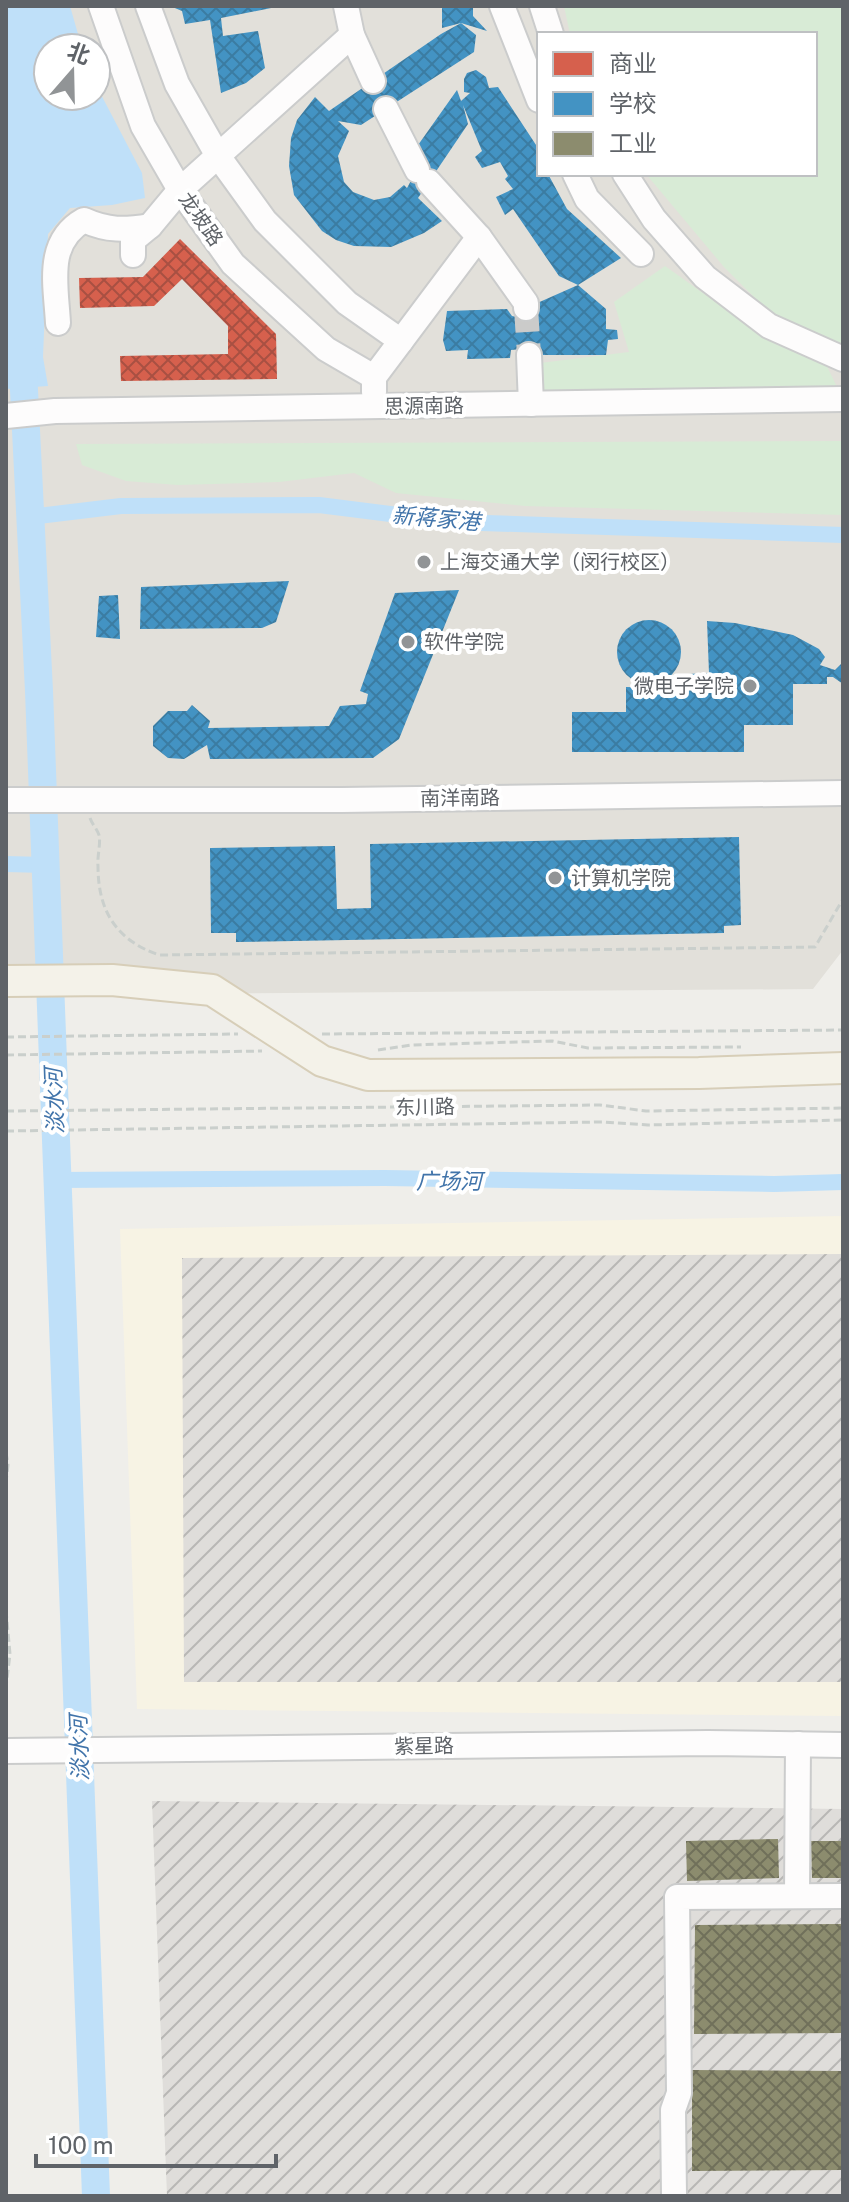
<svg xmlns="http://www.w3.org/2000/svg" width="849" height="2202" viewBox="0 0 849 2202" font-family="'Public Sans','Noto Sans SC',sans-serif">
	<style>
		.commercial { fill: #f7f3e4 }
		.industrial { fill: url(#industrial-furrows) }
		.education { fill: #e2e0da; fill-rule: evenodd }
		.grass { fill: #d8ebd6 }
		.water { fill: #bfe0f9 }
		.shops { fill: url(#shops-cross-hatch) }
		.schools { fill: url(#schools-cross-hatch) }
		.industry { fill: url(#industry-cross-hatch) }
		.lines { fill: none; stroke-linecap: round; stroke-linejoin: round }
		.canal { stroke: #bfe0f9; stroke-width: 16 }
		.river { stroke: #bfe0f9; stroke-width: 28 }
		.minor-tunnel { stroke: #cbcbca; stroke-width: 24; stroke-dasharray: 24 12; stroke-linecap: butt }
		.minor-casing { stroke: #cbcccc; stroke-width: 28 }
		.major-casing { stroke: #d7ceb8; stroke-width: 34 }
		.path { stroke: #cacfcc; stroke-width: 3; stroke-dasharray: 8 4; stroke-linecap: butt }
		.minor { stroke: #fdfcfc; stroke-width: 24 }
		.major { stroke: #f4f2e9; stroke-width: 30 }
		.poi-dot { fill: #919496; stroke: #fff; stroke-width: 3 }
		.labels { text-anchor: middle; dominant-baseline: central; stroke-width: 8; stroke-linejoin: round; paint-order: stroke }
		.street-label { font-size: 20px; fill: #5f6368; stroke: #fff }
		.poi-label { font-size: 20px; fill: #5f6368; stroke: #fff; text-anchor: start }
		.water-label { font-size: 22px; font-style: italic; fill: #4174aa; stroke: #fff }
	</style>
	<defs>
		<pattern id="industrial-furrows" width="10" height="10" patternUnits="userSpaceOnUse" patternTransform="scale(2)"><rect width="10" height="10" fill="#dfddda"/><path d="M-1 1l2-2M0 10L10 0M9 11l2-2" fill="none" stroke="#b8b7b5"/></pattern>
		<pattern id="shops-cross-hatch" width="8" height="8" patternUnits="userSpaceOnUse" patternTransform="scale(2)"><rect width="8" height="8" fill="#d6604d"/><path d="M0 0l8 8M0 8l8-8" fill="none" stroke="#a85042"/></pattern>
		<pattern id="schools-cross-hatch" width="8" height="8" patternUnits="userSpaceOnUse" patternTransform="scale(2)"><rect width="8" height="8" fill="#4393c3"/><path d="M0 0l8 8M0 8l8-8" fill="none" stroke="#3b7ca2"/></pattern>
		<pattern id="industry-cross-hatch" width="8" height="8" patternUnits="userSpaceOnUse" patternTransform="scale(2)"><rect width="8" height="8" fill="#8c8c6e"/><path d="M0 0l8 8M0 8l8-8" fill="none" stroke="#70705a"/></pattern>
	</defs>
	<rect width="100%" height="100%" fill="#efeeea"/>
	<path class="commercial" d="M843,1216V1716L137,1709L120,1229Z"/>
	<g class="industrial">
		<path d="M843,1254V1682H184L182,1258Z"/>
		<path d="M152,1801L843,1809V2196H167Z"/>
	</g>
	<path class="education" d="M6,6H843V950L813,989L6,995ZM539,34H815V174H539ZM48,48H96V96H48Z"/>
	<g class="grass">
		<path d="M564,6H843V345L775,318L724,267L646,174H815V34H570Z"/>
		<path d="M665,266L752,328L826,364L836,385L811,400L543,404L540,363L629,352L614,302Z"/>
		<path d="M843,441V515L525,506L396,493L354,473L279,482L178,485L126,481L82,465L76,444Z"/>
	</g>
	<path class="water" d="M6,6H70L82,48H48V96H96V85L142,173L145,198L112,205L70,208L48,234L43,357L48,386L6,389Z"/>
	<path class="shops" d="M180,239L276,334L277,379L121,381L120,356L228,354V326L182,279L154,306L80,308L79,278L143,277Z"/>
	<g class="schools">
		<path d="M170,6H281L221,18L223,36L258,31L265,68L246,83L221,93L210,20L185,24L182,11Z"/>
		<path d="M442,6H473V16L487,31L461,23L442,28Z"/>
		<path d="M461,23L476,35L474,52L361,125L338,121L349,131L338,156L344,182L353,192L374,200L390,197L404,185L407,188L420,164L411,155L457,90L461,101L470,93L464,92V79L467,73L476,70L486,77L489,88L498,87L538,148L539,174H548L567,209L621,258L578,285L606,309V329L617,330L618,339L608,340L606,355H525L522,349L511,350L510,358L467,359L468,350L446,351L443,340L447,311L507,309L512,316L522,318L526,308L578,285L559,276L513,209L505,215L496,197L513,189L505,179L508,176L500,162L482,168L475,157L482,151L463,105L468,124L418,198L442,221L424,233L391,247L354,246L336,240L322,231L294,195L289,166L291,138L297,120L315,97L329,111L441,34Z"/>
		<path d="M289,581L276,622L262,628L140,629L141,587Z"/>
		<path d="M459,590L399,739L373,758L210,759L207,745L184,759L168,758L153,746V726L168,711H187L192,705L210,721L208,728L329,726L340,706L366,704L368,694L360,691L395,593Z"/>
		<path d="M118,595L120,639L96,637L99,596Z"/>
		<circle cx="649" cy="652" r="32"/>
		<path d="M707,621L735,623L793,635L819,649L825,657L820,665L835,670L843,662V684L833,677H827V684H793V725H744V752H572V712H626V687L708,689V683L688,682V674L709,673Z"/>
		<path d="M739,837L741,925L724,926V933L236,942V933H211L210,848L335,846L337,909L371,908L370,844Z"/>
	</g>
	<g class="industry">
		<path d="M778,1839L779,1878L687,1881L686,1841Z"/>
		<path d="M811,1841H843V1878H812Z"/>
		<path d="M843,1924V2033L694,2034L695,1925Z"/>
		<path d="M692,2070L843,2071V2170L692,2171Z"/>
	</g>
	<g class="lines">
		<g class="canal">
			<path d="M30,517L121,506L319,505L454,522L843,535"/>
			<path d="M6,864L45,865"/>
			<path d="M56,1180L385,1178L774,1184L843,1182"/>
		</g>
		<path class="river" d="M22,350L39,691L96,2196"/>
		<path class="minor-tunnel" d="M526,308L529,355"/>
		<defs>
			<g id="minor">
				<path d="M101,6L143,126L180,190L233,264L326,349L374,377"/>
				<path d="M148,6L177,84L218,156L265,221L347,303L401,341"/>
				<path d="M346,6L352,35L373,81"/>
				<path d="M502,6L539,100"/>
				<path d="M542,6L551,34"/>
				<path d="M386,109L417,170"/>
				<path d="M575,174L587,199L641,254"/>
				<path d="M625,174L654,219L705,277L769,326L843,359"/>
				<path d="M429,182L479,237L526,303V308"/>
				<path d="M133,255V240L150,226L180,190L352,35"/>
				<path d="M58,323C56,285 45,242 84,220C108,231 125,230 150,226"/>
				<path d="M529,355L531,404"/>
				<path d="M374,392V377L479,237"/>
				<path d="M6,416L55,411L843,399"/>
				<path d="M6,800H342L843,793"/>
				<path d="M6,1751L708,1743L843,1745"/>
				<path d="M797,1896L798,1744"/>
				<path d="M674,2196L673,2110L679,2093L677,1897L843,1896"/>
			</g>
			<path id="major" d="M6,981L112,980L212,990L322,1061L368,1075L699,1073L843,1068"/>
		</defs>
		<use href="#minor" class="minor-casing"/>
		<use href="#major" class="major-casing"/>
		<g class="path">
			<path d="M90,818C92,824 97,829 99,835C101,843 97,857 98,866C98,911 116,940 159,955L815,947L843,899"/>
			<path d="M322,1034L843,1030"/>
			<path d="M6,1037L238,1034"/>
			<path d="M378,1050L411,1045L552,1041L588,1048L741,1047"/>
			<path d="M6,1055L262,1051"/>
			<path d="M6,1111L600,1105L646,1111L843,1108"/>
			<path d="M6,1131L602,1122L648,1125L843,1120"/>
			<path d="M6,1452L8,1465L6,1482"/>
			<path d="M6,1610L10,1654L6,1687"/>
		</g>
		<use href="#minor" class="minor"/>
		<use href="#major" class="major"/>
	</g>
	<g class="poi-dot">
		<circle cx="424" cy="562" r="8"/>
		<circle cx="408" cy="642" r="8"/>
		<circle cx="750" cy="686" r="8"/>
		<circle cx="555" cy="878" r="8"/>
	</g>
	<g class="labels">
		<g class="street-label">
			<text transform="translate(201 219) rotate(55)">龙坡路</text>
			<text transform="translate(424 406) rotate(-1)">思源南路</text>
			<text transform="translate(460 798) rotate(-1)">南洋南路</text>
			<text transform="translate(425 1107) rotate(-1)">东川路</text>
			<text transform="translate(424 1746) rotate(-1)">紫星路</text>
		</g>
		<g class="poi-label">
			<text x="440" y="562">上海交通大学（闵行校区）</text>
			<text x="424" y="642">软件学院</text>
			<text x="734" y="686" text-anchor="end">微电子学院</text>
			<text x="571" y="878">计算机学院</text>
		</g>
		<g class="water-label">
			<text transform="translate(436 518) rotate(5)">新蒋家港</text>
			<text transform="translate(54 1101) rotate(-92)">淡水河</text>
			<text x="449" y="1181">广场河</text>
			<text transform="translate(79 1748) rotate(-92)">淡水河</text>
		</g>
	</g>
	<rect width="849" height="2202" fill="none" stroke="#5f6368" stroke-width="16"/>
	<rect x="537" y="32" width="280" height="144" fill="#ffffff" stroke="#bfc1c3" stroke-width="2"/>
	<rect x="553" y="52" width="40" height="24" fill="#d6604d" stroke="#bfc1c3" stroke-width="2"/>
	<text x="609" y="72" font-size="24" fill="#5f6368">商业</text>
	<rect x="553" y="92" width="40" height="24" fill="#4393c3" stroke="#bfc1c3" stroke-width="2"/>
	<text x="609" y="112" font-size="24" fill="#5f6368">学校</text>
	<rect x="553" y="132" width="40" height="24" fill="#8c8c6e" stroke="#bfc1c3" stroke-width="2"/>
	<text x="609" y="152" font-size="24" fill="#5f6368">工业</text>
	<g transform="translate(72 72) rotate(20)"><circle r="38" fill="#ffffff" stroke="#bfc1c3" stroke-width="2"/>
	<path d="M0-6L14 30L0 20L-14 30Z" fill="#919496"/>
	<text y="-12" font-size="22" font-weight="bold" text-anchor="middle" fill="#5f6368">北</text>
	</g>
	<path d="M36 2154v12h240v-12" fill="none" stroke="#5f6368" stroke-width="4"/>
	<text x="48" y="2154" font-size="24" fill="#5f6368" stroke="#ffffff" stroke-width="6" paint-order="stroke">100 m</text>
</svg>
